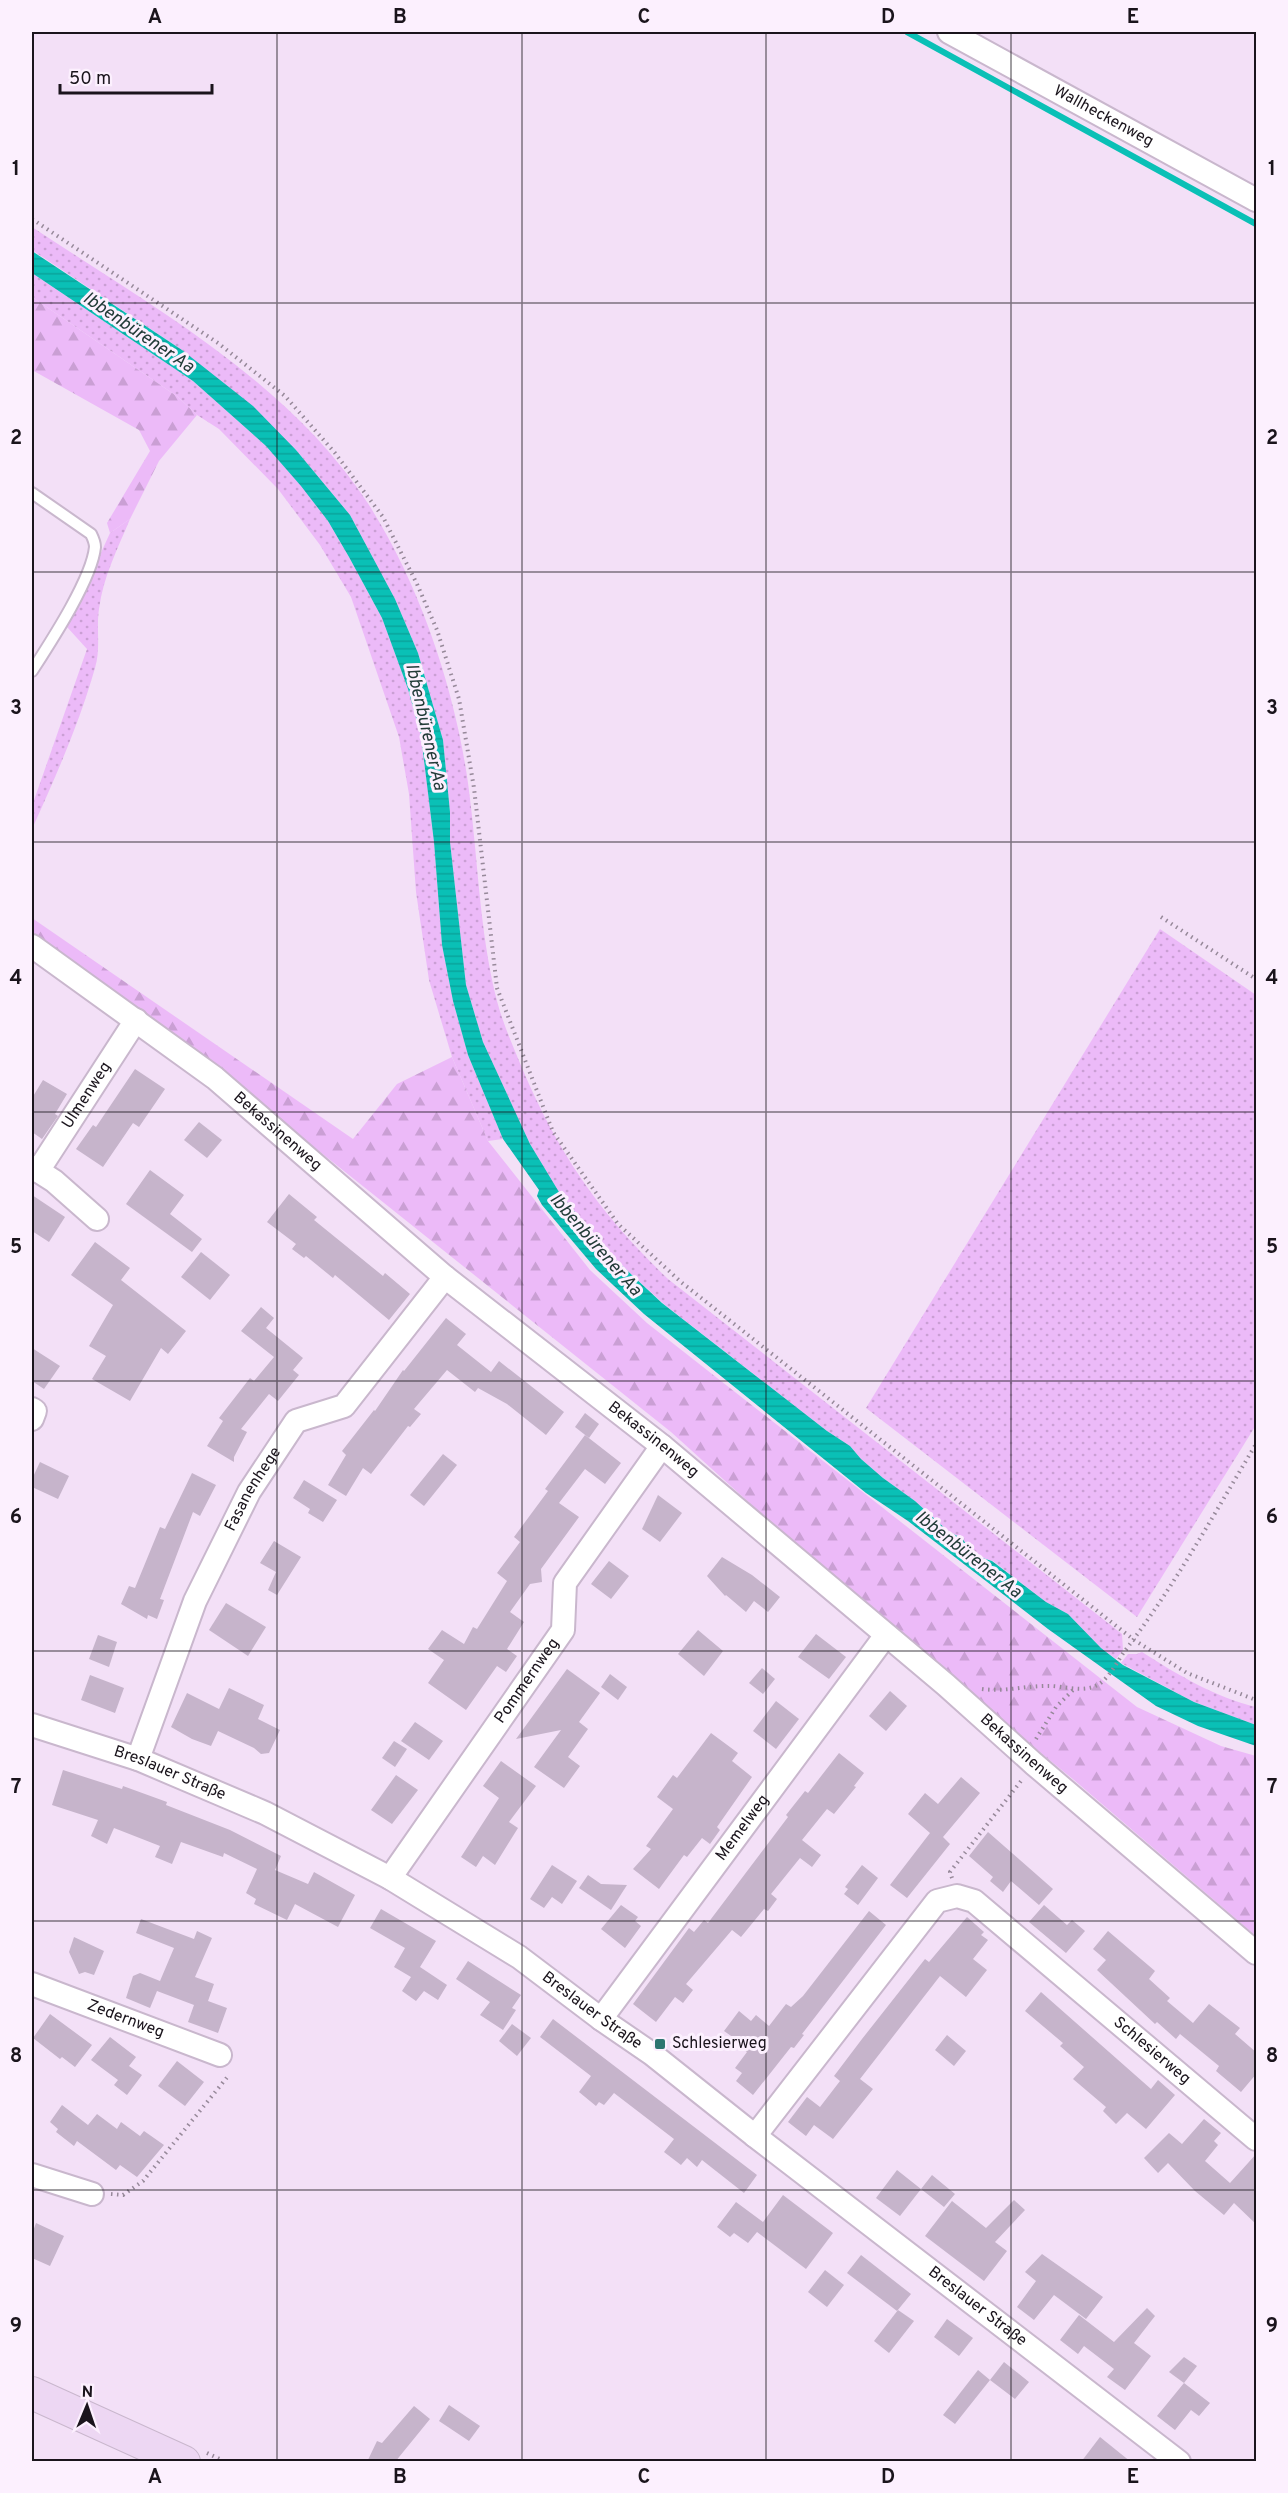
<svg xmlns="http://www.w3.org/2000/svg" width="1288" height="2493" viewBox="0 0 1288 2493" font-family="Overpass,sans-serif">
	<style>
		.grass { fill: url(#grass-dots) }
		.forest { fill: url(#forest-firs) }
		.water { fill: url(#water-rules) }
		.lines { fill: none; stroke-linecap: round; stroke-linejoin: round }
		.stream { stroke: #0ac0b6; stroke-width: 6 }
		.building { fill: #c6b4cb }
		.lane-casing { stroke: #c9b7cd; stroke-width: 14 }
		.street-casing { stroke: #c9b7cd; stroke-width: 26 }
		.secondary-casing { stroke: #c9b7cd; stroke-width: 34 }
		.path { stroke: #97899a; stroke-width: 4; stroke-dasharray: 1.5 4.5; stroke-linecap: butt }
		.lane { stroke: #fff; stroke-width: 10 }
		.street { stroke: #fff; stroke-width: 22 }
		.secondary { stroke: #edd7f3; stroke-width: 32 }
		.grid { fill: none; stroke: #1a141c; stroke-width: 1.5; stroke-opacity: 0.55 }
		.poi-dot { fill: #2d7670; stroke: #fcf0fe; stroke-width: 2 }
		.labels { text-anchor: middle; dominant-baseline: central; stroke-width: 6; stroke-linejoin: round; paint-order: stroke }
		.street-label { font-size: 16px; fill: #1a141c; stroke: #fcf0fe }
		.poi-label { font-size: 16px; fill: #1a141c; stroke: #fcf0fe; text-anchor: start }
		.water-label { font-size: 18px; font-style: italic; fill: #223b38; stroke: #fcf0fe }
		.neatline { fill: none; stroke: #1a141c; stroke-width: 2 }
		.grid-label { font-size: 20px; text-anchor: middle; font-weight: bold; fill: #1a141c }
	</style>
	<defs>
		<pattern id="grass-dots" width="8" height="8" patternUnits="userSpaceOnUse" patternTransform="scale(1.5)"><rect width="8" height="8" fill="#ecbaf8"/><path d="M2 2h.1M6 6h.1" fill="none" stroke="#ca9fd4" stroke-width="1.8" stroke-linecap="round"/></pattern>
		<pattern id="forest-firs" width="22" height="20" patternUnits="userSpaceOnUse" patternTransform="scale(1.5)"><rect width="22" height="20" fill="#ecbaf8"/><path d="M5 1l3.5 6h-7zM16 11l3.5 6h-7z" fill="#ca9fd4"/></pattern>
		<pattern id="water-rules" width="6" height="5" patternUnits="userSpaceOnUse" patternTransform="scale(1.5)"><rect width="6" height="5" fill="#0ac0b6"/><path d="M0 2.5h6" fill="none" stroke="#0aa49c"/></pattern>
	</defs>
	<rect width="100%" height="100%" fill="#f3e0f7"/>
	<g class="grass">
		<path d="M32,227C151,306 289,381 369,505C420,585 455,690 468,783C478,856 479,930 497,1001C503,1024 513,1046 522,1068C559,1155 600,1214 668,1279L1122,1634L1123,1650L1116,1659L1101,1648L1068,1614L1046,1602L993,1561L976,1556L970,1552L963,1539L948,1531L915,1501L883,1478L861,1459L850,1446L827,1431L665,1305L617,1261L593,1235L559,1192L530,1144L483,1042L466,985L450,842V812L443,740L418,653L395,599L350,515L296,450L182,350L32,250Z"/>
		<path d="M32,273L193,381L266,446L302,486L328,521L349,557L382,618L408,689L421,736L434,842L442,945L453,1001L468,1055L503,1139L488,1141L452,1057L429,980L416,892L409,794L399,737L351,597L320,545L278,489L219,429L197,415L178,397L32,297Z"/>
		<path d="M130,519C118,548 103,577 99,609C96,629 101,648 95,668C79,724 56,776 32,829V806L87,649L67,627L110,533Z"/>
		<path d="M1160,929L1256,995V1425L1137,1617L866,1408Z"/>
		<path d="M1142,1652C1178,1675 1215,1697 1256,1707V1725L1194,1702L1121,1663L1128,1654H1137Z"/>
	</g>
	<g class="forest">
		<path d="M32,297L178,397L197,415L159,461L130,519L110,533L107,523L150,451L139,430L32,370Z"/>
		<path d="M32,918L353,1139L397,1084L452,1057L488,1141L590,1270L647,1323L1137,1707L1221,1746L1256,1756V1936L1074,1780L889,1629L671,1432L220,1072L32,936Z"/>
	</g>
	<path class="water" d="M32,251L182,350L253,406L296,450L350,515L395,599L418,653L443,740L450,812V842L466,985L483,1042L530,1144L559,1192L593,1235L617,1261L662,1303L827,1431L850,1446L861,1459L883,1478L915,1501L948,1531L963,1539L970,1552L976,1556L992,1561L1046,1602L1068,1614L1101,1648L1123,1665L1194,1702L1256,1725V1746L1198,1726L1156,1706L1048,1629L908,1521L866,1493L644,1314L596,1269L542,1205L537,1196L539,1190L503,1139L468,1055L453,1001L442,945L434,842L421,736L408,689L382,618L349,557L328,521L301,486L266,446L193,381L32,273Z"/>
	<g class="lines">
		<path class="stream" d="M907,32L1256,224"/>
	</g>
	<g class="building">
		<path d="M135,1069L165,1089L139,1127L133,1123L103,1167L76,1149L93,1125L96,1127Z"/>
		<path d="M43,1080L67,1094L55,1114L58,1116L42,1139L32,1132V1098Z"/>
		<path d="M199,1122L222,1140L207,1158L184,1140Z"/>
		<path d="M150,1170L184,1195L170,1214L202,1239L192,1252L126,1204Z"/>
		<path d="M289,1194L317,1217L314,1220L383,1276L385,1273L410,1294L389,1320L335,1275L333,1278L306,1256L304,1258L292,1249L296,1244L267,1222Z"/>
		<path d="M32,1195L65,1217L49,1242L32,1231Z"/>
		<path d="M95,1242L130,1268L121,1280L186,1331L168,1354L161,1348L130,1401L92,1379L106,1356L89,1346L113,1305L71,1275Z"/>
		<path d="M201,1252L230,1275L210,1300L181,1277Z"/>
		<path d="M261,1307L274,1318L266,1328L303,1358L293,1370L299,1375L278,1401L269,1394L241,1429L247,1432L234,1457V1462L207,1446L223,1421L219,1418L250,1378L254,1381L274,1357L241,1331Z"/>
		<path d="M446,1318L466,1334L457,1345L491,1372L499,1361L564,1412L546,1435L507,1404L478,1388L475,1392L447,1370L414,1409L421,1414L410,1427L408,1426L371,1474L363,1468L346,1496L328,1485L346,1455L342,1451L374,1410L375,1411L403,1370L404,1371Z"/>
		<path d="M32,1348L60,1366L44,1389L32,1381Z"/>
		<path d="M585,1413L599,1424L589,1438L575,1427Z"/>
		<path d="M585,1435L621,1463L605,1484L585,1469L559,1503L579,1517L541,1569L542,1582L530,1584L510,1612L524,1622L507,1649L517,1656L506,1672L497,1666L466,1710L428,1683L444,1660L428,1649L442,1630L464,1644L473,1627L477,1629L507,1581L497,1573L520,1542L514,1537L548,1491L545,1489Z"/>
		<path d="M443,1454L457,1465L424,1506L410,1495Z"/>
		<path d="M40,1462L69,1476L58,1499L32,1487V1479Z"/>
		<path d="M192,1473L216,1485L200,1516L193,1512L160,1599L164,1600L157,1619L148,1615L147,1619L121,1604L129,1586L135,1588L160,1527L165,1529Z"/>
		<path d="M304,1480L337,1500L323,1522L308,1513L310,1509L293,1498Z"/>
		<path d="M658,1495L682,1513L660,1542L642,1529Z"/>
		<path d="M274,1541L301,1557L277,1595L268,1590L276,1572L260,1563Z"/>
		<path d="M722,1557L752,1575L780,1597L768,1612L754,1601L746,1612L726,1595L725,1596L707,1576Z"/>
		<path d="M609,1561L629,1576L611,1599L591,1584Z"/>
		<path d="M226,1603L266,1627L248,1656L209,1630Z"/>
		<path d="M698,1630L723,1651L704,1676L678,1654Z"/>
		<path d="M816,1634L846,1657L829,1679L798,1657Z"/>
		<path d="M98,1635L117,1642L109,1667L89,1659Z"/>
		<path d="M762,1668L775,1679L763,1694L749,1683Z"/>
		<path d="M567,1669L600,1693L579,1722L588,1729L568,1757L580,1766L564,1788L534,1767L561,1730L516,1739Z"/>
		<path d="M610,1674L627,1687L618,1700L601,1687Z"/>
		<path d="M90,1675L124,1688L115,1713L81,1700Z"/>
		<path d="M229,1688L264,1705L258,1719L280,1730L269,1753L261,1754L254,1748L218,1731L211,1746L192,1739L171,1727L187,1693L219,1709Z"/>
		<path d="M890,1691L907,1706L886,1731L869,1716Z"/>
		<path d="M776,1701L799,1719L776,1749L753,1731Z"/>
		<path d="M415,1722L443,1741L429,1760L401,1741Z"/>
		<path d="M711,1733L738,1753L732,1761L752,1777L717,1827L720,1830L710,1844L702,1838L687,1857L684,1855L659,1889L633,1869L651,1849L646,1846L673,1809L657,1797L673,1775L677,1778Z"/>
		<path d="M394,1741L407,1749L395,1767L382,1758Z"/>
		<path d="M839,1753L864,1773L854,1786L856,1787L834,1814L827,1809L802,1840L821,1855L812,1867L800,1858L771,1894L777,1899L768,1911L764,1909L741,1937L732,1930L686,1984L693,1990L683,2003L675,1997L656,2022L633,2004L689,1928L694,1932L704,1920L708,1923L788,1817L786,1815L805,1791L808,1793Z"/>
		<path d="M501,1761L536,1786L509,1822L518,1828L495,1865L483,1856L476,1867L461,1857L499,1798L483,1786Z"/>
		<path d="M63,1770L122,1789L123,1786L167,1802L166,1805L230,1830L281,1856L275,1870L308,1884L314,1872L355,1895L338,1927L295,1904L287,1920L254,1904L256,1899L246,1893L257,1869L224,1853L223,1857L181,1842L172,1864L155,1857L160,1846L114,1828L107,1844L91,1836L98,1820L52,1805Z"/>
		<path d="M396,1775L418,1790L392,1824L371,1810Z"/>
		<path d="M961,1777L980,1793L943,1837L950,1844L907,1898L890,1885L930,1833L908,1814L925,1793L938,1804Z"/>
		<path d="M988,1832L1053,1889L1039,1905L1011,1881L1003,1892L990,1881L993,1877L969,1856Z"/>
		<path d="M552,1865L577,1881L562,1904L552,1897L544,1908L530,1899Z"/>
		<path d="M862,1865L878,1878L858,1905L844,1894L848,1889L845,1887Z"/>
		<path d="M588,1875L601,1884L627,1885L611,1910L579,1888Z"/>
		<path d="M621,1905L638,1917L635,1921L641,1926L625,1948L601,1929Z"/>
		<path d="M1044,1905L1067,1925L1072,1920L1085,1931L1066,1953L1029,1922Z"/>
		<path d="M381,1909L436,1941L420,1967L447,1985L438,2000L424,1991L416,2001L402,1991L411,1977L394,1967L405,1948L370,1928Z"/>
		<path d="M869,1911L886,1925L802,2034L804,2035L794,2048L791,2047L753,2095L736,2081L742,2073L735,2068L747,2052L732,2040L734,2038L724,2031L739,2011L751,2021L756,2015L769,2026L786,2004L791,2007L803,1996Z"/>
		<path d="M967,1917L984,1932L981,1935L988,1940L973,1959L987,1970L966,1997L940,1976L860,2079L873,2089L833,2139L814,2125L806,2136L788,2122L807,2097L820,2107L840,2081L834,2076L862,2039L925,1959L929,1962Z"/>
		<path d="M141,1919L194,1939L197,1931L212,1938L195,1977L214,1984L208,2001L227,2008L218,2033L188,2022L194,2005L157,1991L150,2008L126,1998L133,1976L140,1973L160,1981L174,1948L136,1933Z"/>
		<path d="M1108,1931L1155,1971L1149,1979L1170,1998L1167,2001L1193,2023L1209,2004L1240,2028L1235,2034L1257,2053V2073L1241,2092L1216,2071L1219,2066L1180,2034L1176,2039L1157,2022L1155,2024L1097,1970L1106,1960L1093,1949Z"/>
		<path d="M74,1937L104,1951L94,1975L85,1972L79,1974L69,1952Z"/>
		<path d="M468,1961L521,1995L512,2008L516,2010L503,2030L480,2015L490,2002L456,1979Z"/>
		<path d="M1041,1992L1151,2089L1158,2080L1175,2095L1146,2129L1127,2113L1116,2124L1103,2111L1106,2107L1073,2079L1084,2067L1060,2046L1063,2043L1025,2011Z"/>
		<path d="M50,2014L92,2045L75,2067L62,2057L60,2059L33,2038Z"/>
		<path d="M553,2019L757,2175L744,2193L702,2160L697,2167L687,2158L681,2165L664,2152L674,2139L614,2093L604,2105L599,2102L596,2106L579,2092L591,2076L540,2037Z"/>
		<path d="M512,2024L531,2038L517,2056L499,2041Z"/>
		<path d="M947,2035L966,2051L954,2066L935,2050Z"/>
		<path d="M110,2037L136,2057L129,2066L142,2075L127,2095L114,2085L118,2080L91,2060Z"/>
		<path d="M177,2061L204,2082L185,2106L158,2086Z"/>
		<path d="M62,2105L88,2125L97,2114L117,2129L121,2122L140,2136L144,2131L164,2145L137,2177L120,2165L116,2170L77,2141L74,2146L56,2132L58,2129L50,2122Z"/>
		<path d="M1204,2119L1221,2133L1214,2141L1218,2145L1205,2161L1230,2183L1257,2153V2225L1234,2203L1224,2215L1195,2191L1168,2163L1158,2173L1144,2158L1169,2133L1182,2144Z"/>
		<path d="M897,2170L921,2189L932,2175L955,2194L944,2207L921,2189L900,2216L876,2198Z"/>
		<path d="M783,2195L833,2233L806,2269L757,2232L748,2243L734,2233L730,2237L717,2227L736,2202L763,2222Z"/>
		<path d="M1014,2200L1025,2210L995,2242L1007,2251L984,2281L925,2236L952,2201L986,2228Z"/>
		<path d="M36,2223L64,2236L50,2266L32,2258V2234Z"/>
		<path d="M1042,2254L1103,2297L1086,2319L1054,2295L1034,2320L1017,2307L1036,2281L1025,2272Z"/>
		<path d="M861,2255L911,2294L897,2311L847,2273Z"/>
		<path d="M825,2270L844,2285L827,2307L808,2292Z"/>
		<path d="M1147,2308L1155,2316L1134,2343L1151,2356L1125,2390L1107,2377L1114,2369L1084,2346L1078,2354L1060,2340L1079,2315L1114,2342Z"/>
		<path d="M898,2310L914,2321L889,2353L874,2341Z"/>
		<path d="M947,2319L973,2338L959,2356L934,2337Z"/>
		<path d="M1184,2357L1197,2366L1184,2383L1169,2372Z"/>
		<path d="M1004,2362L1029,2382L1015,2399L990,2380L955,2424L943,2415L978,2370L990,2380Z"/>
		<path d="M1184,2383L1210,2403L1199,2416L1191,2410L1175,2430L1157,2416Z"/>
		<path d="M449,2405L480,2426L469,2441L439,2421Z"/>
		<path d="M414,2406L430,2419L395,2462H367L377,2441L382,2443Z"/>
		<path d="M1100,2437L1131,2462H1081Z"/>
	</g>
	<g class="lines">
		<defs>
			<path id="lane" d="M32,493L91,534C93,538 95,542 95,547C92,579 50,643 32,671"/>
			<g id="street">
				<path id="s1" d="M949,32L1256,200"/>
				<path id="s2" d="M32,946L215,1078L445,1277L662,1446L946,1685L1034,1764L1256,1953"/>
				<path d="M32,1167L54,1181L97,1219"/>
				<path id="s3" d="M38,1171L136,1020"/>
				<path d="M32,1409L35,1411L32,1419"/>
				<path id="s4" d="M32,1725L138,1759L265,1813L390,1878L519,1957L601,2019L652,2054L755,2136L1179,2462"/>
				<path id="s5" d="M138,1759L195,1601L249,1492L296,1421L344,1406L445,1277"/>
				<path id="s6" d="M390,1878L563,1630L565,1583L662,1446"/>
				<path id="s7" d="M32,1984L220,2055"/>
				<path id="s8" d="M601,2019L886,1635"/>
				<path id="s9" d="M755,2136L937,1901L957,1896L974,1901L1256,2139"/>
				<path d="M32,2175L92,2194"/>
			</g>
			<path id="secondary" d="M32,2393L184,2462"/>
		</defs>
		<use href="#lane" class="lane-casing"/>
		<use href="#street" class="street-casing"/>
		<use href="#secondary" class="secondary-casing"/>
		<g class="path">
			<path d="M32,219L218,343L285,396L335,453L383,517L417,584L437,630L459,699L474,788L497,988L553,1132L618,1224L681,1282L1134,1640L1187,1673L1256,1700"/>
			<path d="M1161,917L1256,979"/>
			<path d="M982,1689C1004,1692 1024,1686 1046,1686C1062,1685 1084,1694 1099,1684C1109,1678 1117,1662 1124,1652C1174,1587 1214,1514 1256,1444"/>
			<path d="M1036,1739L1056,1707L1074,1689"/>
			<path d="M952,1878L950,1872L1021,1781"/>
			<path d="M111,2194L123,2195L143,2181L229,2075"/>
			<path d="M207,2453L226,2462"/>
		</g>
		<use href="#lane" class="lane"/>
		<use href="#street" class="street"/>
		<use href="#secondary" class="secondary"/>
	</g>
	<path class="grid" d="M277,32V2462M522,32V2462M766,32V2462M1011,32V2462M32,303H1256M32,572H1256M32,842H1256M32,1112H1256M32,1381H1256M32,1651H1256M32,1921H1256M32,2190H1256"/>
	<rect class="poi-dot" x="654" y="2038" width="12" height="12" rx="3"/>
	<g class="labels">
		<g class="street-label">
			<text stroke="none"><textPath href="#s1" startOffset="176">Wallheckenweg</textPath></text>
			<text stroke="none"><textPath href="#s3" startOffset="90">Ulmenweg</textPath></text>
			<text stroke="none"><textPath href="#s2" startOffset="308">Bekassinenweg</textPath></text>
			<text stroke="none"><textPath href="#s2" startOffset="794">Bekassinenweg</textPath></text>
			<text stroke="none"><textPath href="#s5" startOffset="294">Fasanenhege</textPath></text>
			<text stroke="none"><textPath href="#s6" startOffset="240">Pommernweg</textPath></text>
			<text stroke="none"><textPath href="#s2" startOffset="1280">Bekassinenweg</textPath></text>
			<text stroke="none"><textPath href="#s4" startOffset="146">Breslauer Straße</textPath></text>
			<text stroke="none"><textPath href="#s8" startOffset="238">Memelweg</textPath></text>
			<text stroke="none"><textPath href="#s4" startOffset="632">Breslauer Straße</textPath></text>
			<text stroke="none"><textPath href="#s7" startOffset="100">Zedernweg</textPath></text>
			<text stroke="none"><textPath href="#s9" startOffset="568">Schlesierweg</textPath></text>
			<text stroke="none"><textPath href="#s4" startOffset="1118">Breslauer Straße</textPath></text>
		</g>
		<g class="poi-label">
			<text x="672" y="2044">Schlesierweg</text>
		</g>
		<g class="water-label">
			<text transform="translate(138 333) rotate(34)">Ibbenbürener Aa</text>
			<text transform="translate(425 727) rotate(77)">Ibbenbürener Aa</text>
			<text transform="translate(595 1245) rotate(49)">Ibbenbürener Aa</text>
			<text transform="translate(968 1555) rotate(38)">Ibbenbürener Aa</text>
		</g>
	</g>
	<rect width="1288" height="2493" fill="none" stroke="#fcf0fe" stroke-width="66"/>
	<g transform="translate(87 2406) rotate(2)" stroke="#fcf0fe" stroke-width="4.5" paint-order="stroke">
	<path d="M0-4.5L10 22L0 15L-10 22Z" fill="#1a141c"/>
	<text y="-9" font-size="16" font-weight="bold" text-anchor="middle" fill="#1a141c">N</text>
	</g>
	<path d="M60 84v9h152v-9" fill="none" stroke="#1a141c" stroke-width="3"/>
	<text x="69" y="84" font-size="18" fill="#1a141c" stroke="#fcf0fe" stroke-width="4.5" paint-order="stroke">50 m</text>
	<rect x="33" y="33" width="1222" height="2427" class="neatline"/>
	<g class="grid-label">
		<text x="155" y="23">A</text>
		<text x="400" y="23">B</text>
		<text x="644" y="23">C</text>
		<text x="888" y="23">D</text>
		<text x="1133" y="23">E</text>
		<text x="16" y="175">1</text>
		<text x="1272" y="175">1</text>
		<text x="16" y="444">2</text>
		<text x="1272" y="444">2</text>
		<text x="16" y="714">3</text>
		<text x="1272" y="714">3</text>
		<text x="16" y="984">4</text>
		<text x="1272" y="984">4</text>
		<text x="16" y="1253">5</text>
		<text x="1272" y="1253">5</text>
		<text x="16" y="1523">6</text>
		<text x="1272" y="1523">6</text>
		<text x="16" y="1793">7</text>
		<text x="1272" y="1793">7</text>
		<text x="16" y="2062">8</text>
		<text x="1272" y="2062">8</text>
		<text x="16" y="2332">9</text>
		<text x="1272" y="2332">9</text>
		<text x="155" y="2483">A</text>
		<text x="400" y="2483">B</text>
		<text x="644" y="2483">C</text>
		<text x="888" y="2483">D</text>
		<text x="1133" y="2483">E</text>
	</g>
</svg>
